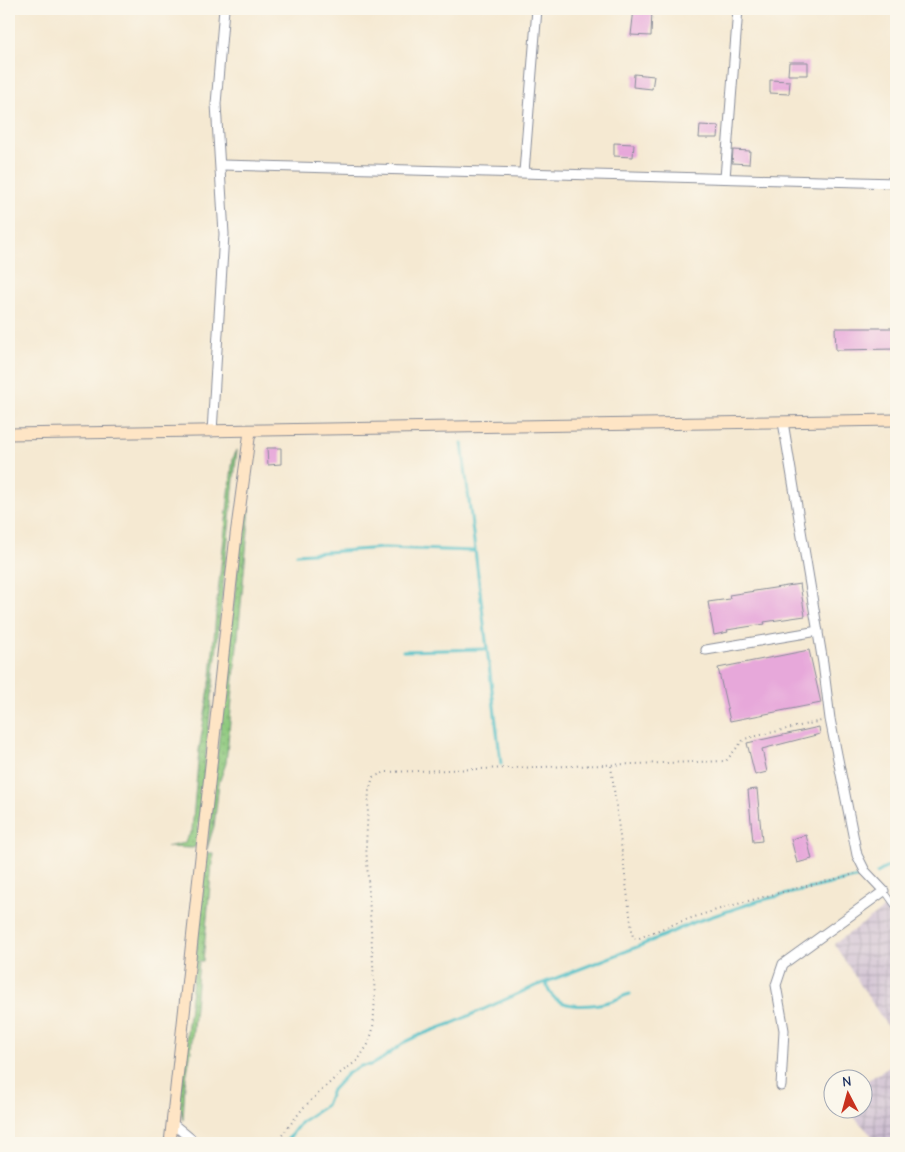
<svg xmlns="http://www.w3.org/2000/svg" width="905" height="1152" viewBox="0 0 905 1152" font-family="'Comic Neue',sans-serif">
	<style>
		.industrial { fill: url(#industrial-grid) }
		.grass { fill: url(#grass-dots); stroke: #547c6e }
		.lines { fill: none; stroke-linecap: round; stroke-linejoin: round }
		.stream { stroke: #52c0c7; stroke-width: 3 }
		.building { fill: #e7a8da }
		.lane-casing { stroke: #888c98; stroke-width: 6 }
		.street-casing { stroke: #888c98; stroke-width: 11 }
		.secondary-casing { stroke: #888c98; stroke-width: 13 }
		.path { stroke: #888c98; stroke-width: 2; stroke-dasharray: 1 4; stroke-linecap: butt }
		.lane { stroke: #fff; stroke-width: 4.5 }
		.street { stroke: #fff; stroke-width: 9 }
		.secondary { stroke: #fee5c5; stroke-width: 11 }
	</style>
	<defs>
		<pattern id="industrial-grid" width="8" height="8" patternUnits="userSpaceOnUse" patternTransform="scale(1.25)"><rect width="8" height="8" fill="#cebed1"/><path d="M0 4h8M4 0v8" fill="none" stroke="#a69bad"/></pattern>
		<pattern id="grass-dots" width="8" height="8" patternUnits="userSpaceOnUse" patternTransform="scale(1.25)"><rect width="8" height="8" fill="#8ec97e"/><path d="M2 2h.1M6 6h.1" fill="none" stroke="#73a46a" stroke-width="1.8" stroke-linecap="round"/></pattern>
	</defs>
	<rect width="100%" height="100%" fill="#fbf7ec"/>
	<filter id="ink" filterUnits="userSpaceOnUse"><feTurbulence type="fractalNoise" baseFrequency=".02" numOctaves="2"/><feDisplacementMap in="SourceGraphic" scale="10" xChannelSelector="R" yChannelSelector="G"/><feConvolveMatrix kernelMatrix="1 2 1 2 8 2 1 2 1" color-interpolation-filters="sRGB"/></filter>
	<filter id="wash" filterUnits="userSpaceOnUse"><feTurbulence type="fractalNoise" baseFrequency=".0096" numOctaves="4" result="noise"/><feDisplacementMap in="SourceGraphic" scale="20" xChannelSelector="R" yChannelSelector="G"/><feGaussianBlur stdDeviation="1.12" result="paint"/><feColorMatrix in="noise" values="0 0 0 0 0 0 0 0 0 0 0 0 0 0 0 0 0 1.4 0 .05"/><feComposite in="paint" operator="in"/></filter>
	<g filter="url(#wash)">
		<rect width="100%" height="100%" fill="#f5e9d2"/>
		<g class="industrial">
			<path d="M896,900V1040L834,944Z"/>
			<path d="M896,1063V1143H879L847,1110H862L863,1083Z"/>
		</g>
		<g class="grass">
			<path d="M237,450L197,841L195,847L192,848L167,847L184,843L192,831L199,750L211,677L217,601L233,458Z"/>
			<path d="M244,509H250L226,763L219,783L214,826L207,849Z"/>
			<path d="M207,853H213L203,961H199L191,1051L185,1083L183,1120L179,1105Z"/>
		</g>
		<g class="lines">
			<g class="stream">
				<path d="M462,443L501,764"/>
				<path d="M297,554L384,548L474,551"/>
				<path d="M403,651L487,649"/>
				<path d="M877,873L896,862"/>
				<path d="M546,982C551,1012 590,1007 612,1001C619,999 623,995 630,994"/>
				<path d="M285,1143L301,1122L326,1105L332,1090L347,1074L360,1066L371,1065L382,1059L405,1042L420,1035L453,1023L533,987L637,947L695,922L758,901L859,877"/>
			</g>
		</g>
		<g id="blocks">
			<g class="building">
				<path d="M634,9H652L651,36L631,35Z"/>
				<path d="M789,62H808V75H788Z"/>
				<path d="M634,74L654,76L652,89L633,87Z"/>
				<path d="M770,80L790,81L789,94L770,93Z"/>
				<path d="M700,125L719,126L718,138H699Z"/>
				<path d="M614,143L634,144L633,157L614,156Z"/>
				<path d="M733,150L750,151L749,164L732,163Z"/>
				<path d="M835,328H896V349L836,350Z"/>
				<path d="M267,448H281V464L268,465Z"/>
				<path d="M800,584L805,616L764,622L765,624L727,630L728,632L714,635L708,602L730,599L729,595Z"/>
				<path d="M809,650L821,703L730,721L718,668Z"/>
				<path d="M819,727L820,734L762,749L767,772L755,775L747,743Z"/>
				<path d="M757,789L762,841L753,842L748,790Z"/>
				<path d="M806,835L812,859L797,863L791,839Z"/>
			</g>
		</g>
	</g>
	<g filter="url(#ink)">
		<use href="#blocks" fill-opacity="0" stroke="#888c98" stroke-width="1"/>
		<g class="lines">
			<defs>
				<path id="lane" d="M884,891L896,908"/>
				<g id="street">
					<path d="M221,165L896,183"/>
					<path d="M524,172L537,9"/>
					<path d="M725,178L738,9"/>
					<path d="M212,432L224,234L216,104L224,9"/>
					<path d="M706,650L818,631"/>
					<path d="M781,1086L784,1030L776,985L783,964L884,891L865,871L857,855L830,719L823,663L783,422"/>
					<path d="M173,1124L196,1143"/>
				</g>
				<g id="secondary">
					<path d="M9,434L896,420"/>
					<path d="M170,1143L236,535L250,431"/>
				</g>
			</defs>
			<use href="#lane" class="lane-casing"/>
			<use href="#street" class="street-casing"/>
			<use href="#secondary" class="secondary-casing"/>
			<g class="path">
				<path d="M611,766L633,938L637,939C707,908 781,893 855,874"/>
				<path d="M276,1143L303,1108L339,1074L358,1060L369,1043L373,1029L375,997L366,845L369,791L373,777L386,772L726,761L744,739L821,721"/>
			</g>
			<use href="#lane" class="lane"/>
			<use href="#street" class="street"/>
			<use href="#secondary" class="secondary"/>
		</g>
	</g>
	<rect width="905" height="1152" fill="none" stroke="#fbf7ec" stroke-width="30"/>
	<g transform="translate(848 1094) rotate(354)"><circle r="24" fill="#fbf7ec" stroke="#a1a7b3"/>
	<path d="M0-4L9 19L0 12L-9 19Z" fill="#c8321e"/>
	<text y="-8" font-size="14" font-weight="bold" text-anchor="middle" fill="#1b2f5e">N</text>
	</g>
</svg>
